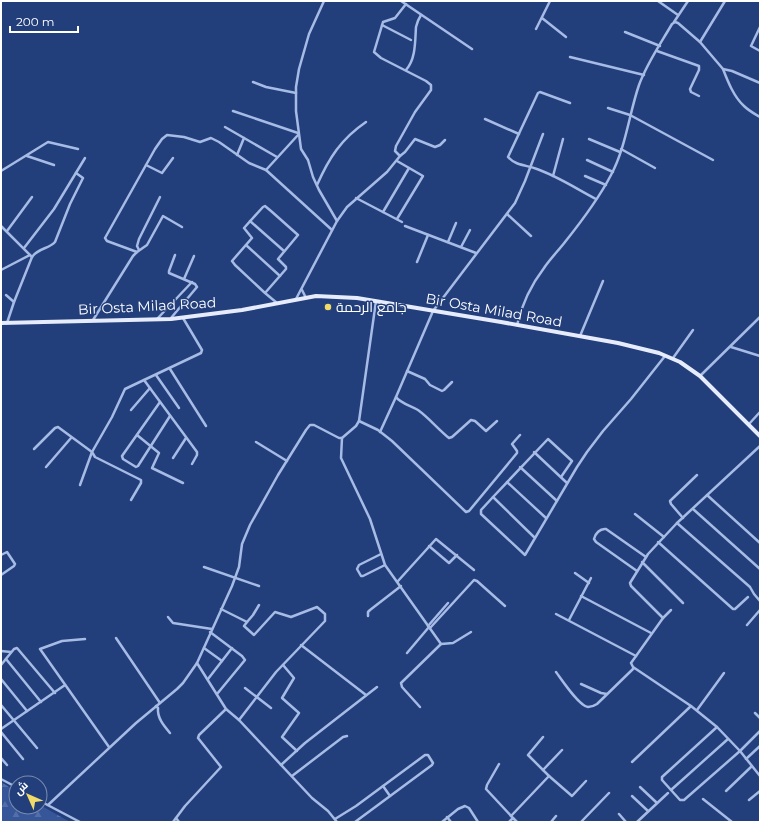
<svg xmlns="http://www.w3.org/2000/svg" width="761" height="823" viewBox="0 0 761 823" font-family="Montserrat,Cairo,sans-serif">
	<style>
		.forest { fill: url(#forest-firs) }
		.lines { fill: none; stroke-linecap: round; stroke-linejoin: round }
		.minor { stroke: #a6bbe5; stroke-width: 2.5 }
		.primary { stroke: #e7ecfd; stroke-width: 4 }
		.poi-dot { fill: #f0da69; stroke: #233f7b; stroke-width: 1.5 }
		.labels { text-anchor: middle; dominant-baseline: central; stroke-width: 3; stroke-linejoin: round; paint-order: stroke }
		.street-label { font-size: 14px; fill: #fff; stroke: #233f7b }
		.poi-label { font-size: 14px; fill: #fff; stroke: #233f7b; text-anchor: start }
	</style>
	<defs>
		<pattern id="forest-firs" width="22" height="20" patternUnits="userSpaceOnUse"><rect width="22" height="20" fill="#365699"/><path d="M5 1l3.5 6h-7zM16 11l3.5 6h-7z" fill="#546fa8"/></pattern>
	</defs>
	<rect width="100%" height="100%" fill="#233f7b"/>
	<path class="forest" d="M1,782L16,791V807H40V805L70,822H1Z"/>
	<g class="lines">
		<g class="minor">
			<path d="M324,1L309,34L299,69L296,87V111L301,149L308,160L313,177L319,190L337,221"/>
			<path d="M401,1L472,49"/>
			<path d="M658,1L678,15"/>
			<path d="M542,18L566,37"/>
			<path d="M674,22L688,1"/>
			<path d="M382,25L411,40"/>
			<path d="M760,27L751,46L760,51"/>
			<path d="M536,29L550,1"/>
			<path d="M625,32L660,46"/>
			<path d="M700,42L725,1"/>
			<path d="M657,51L699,66V70L690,89L691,92L699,96"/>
			<path d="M570,57L644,75"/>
			<path d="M723,69C728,82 734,97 744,106C749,111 755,114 760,117"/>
			<path d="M406,70C416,59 415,41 416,27C417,23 419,18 421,15"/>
			<path d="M253,82L266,87L296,93"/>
			<path d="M570,103L540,92L538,93L508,157C516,166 527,165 537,169C557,176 577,189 596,199"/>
			<path d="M608,108L630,115L713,160"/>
			<path d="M233,111L298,133"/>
			<path d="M485,119L519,134"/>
			<path d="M225,127L277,157"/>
			<path d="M589,139L620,152"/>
			<path d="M621,149L655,168"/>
			<path d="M237,155L244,138"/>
			<path d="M27,156L54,165"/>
			<path d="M400,156L405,152L415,139L435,147L440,145L445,140"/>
			<path d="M587,160L613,172"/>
			<path d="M397,161L423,176L397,219"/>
			<path d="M146,165L162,173L173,158"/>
			<path d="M266,170L298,135"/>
			<path d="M1,171L48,142L78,149"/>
			<path d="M553,176L563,139"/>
			<path d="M585,176L606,185"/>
			<path d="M317,185C329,158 341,139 366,122"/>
			<path d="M356,198L402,222"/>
			<path d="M383,212L409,168"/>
			<path d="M507,214L531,236"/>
			<path d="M250,221L284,251"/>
			<path d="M1,226L32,257"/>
			<path d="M405,226L476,253"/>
			<path d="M7,231L32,197"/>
			<path d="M448,242L456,223"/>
			<path d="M246,245L280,276"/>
			<path d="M461,247L470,230"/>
			<path d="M24,248L54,209L85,158"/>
			<path d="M139,250L137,246L139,239L160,197"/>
			<path d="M137,252L147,245L163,216L182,227"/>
			<path d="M417,262L428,235"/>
			<path d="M1,270L30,255"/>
			<path d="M184,279L194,256"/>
			<path d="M302,290L306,298"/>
			<path d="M265,293L235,265L232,261L252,238L244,228L263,207L265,206L271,211L298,235L278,259L286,267V269L265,293L277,303"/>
			<path d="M6,295L14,302"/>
			<path d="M296,299L337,221L347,207L387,172L400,156L395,151L396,146L415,112L431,90V85L426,81L381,58L374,52L383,22L395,18L406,4"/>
			<path d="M171,318L197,287L195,284L169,273V271L175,255"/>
			<path d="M157,319L192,282"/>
			<path d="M93,320L133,256L137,252L107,241L105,238L155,149L162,139L167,135L184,137L200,142L211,138L219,142L249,163L266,170L332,230"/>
			<path d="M7,323L14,302L32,257C38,248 49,249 55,242L70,204L83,178L76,173"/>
			<path d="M517,325C522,304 531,285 544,268C550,259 558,251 565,242C581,222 599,198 611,175C626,147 629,114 639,85C647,63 661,43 672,24L675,22L678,23L700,42L723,69L732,71L760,83"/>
			<path d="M580,336L603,281"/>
			<path d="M731,347L760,356"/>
			<path d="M673,358L693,330"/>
			<path d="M170,369L206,426"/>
			<path d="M407,371L425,379L430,385L442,391L444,390L452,382"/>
			<path d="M156,375L179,408"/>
			<path d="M700,376L760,317"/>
			<path d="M144,380L197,452V455L192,464"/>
			<path d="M160,402L122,456L123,459L136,467L138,466L170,416"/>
			<path d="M131,410L150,388"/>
			<path d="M359,421L378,430L392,441L466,512L469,511L517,453V451L512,444L520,435"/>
			<path d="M497,421L486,431L475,421L471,420L452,437L449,438C438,429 429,418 418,410C411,406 400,403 396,397L433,311L515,203L525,181L543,134"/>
			<path d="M749,424L760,412"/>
			<path d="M380,432L396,397"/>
			<path d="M137,435L159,453L152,468L183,483"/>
			<path d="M342,438L341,458L370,519L385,565L441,644"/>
			<path d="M256,442L287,461"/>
			<path d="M760,446L677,523L750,587L754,594L760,601"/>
			<path d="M34,449L55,428L58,427L92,452L95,457L141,480V483L131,500"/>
			<path d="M534,452L567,483"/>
			<path d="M173,458L186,438"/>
			<path d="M46,467L71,438"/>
			<path d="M520,467L557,501"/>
			<path d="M507,482L546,518"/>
			<path d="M80,485L92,452L112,417L125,389L201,353L202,350L183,318"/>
			<path d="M707,495L760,543"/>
			<path d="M493,497L548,439L572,461L561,477"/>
			<path d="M693,509L760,569"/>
			<path d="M635,514L664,537"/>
			<path d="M683,518L671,504L670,501L697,475"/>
			<path d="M535,538L493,497L481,510V514L525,555L577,467L587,452L603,431L631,399L665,356"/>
			<path d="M658,542L733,609H735L748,597"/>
			<path d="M429,546L449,563L457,555"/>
			<path d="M381,554L359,565L357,569L361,576H363L385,565"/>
			<path d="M1,555L7,552L15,564L14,566L1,575"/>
			<path d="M642,562L683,603"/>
			<path d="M204,567L259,586"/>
			<path d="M637,571L596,542L594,539C595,534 600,528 606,529L646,557"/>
			<path d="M575,573L589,583"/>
			<path d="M398,581L436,539L474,570"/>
			<path d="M581,596L651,633"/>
			<path d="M221,609L247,622L253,615L259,605"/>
			<path d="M671,610L663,618L631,586L630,583L648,554L677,523"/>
			<path d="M556,614L636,656L663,618"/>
			<path d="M368,616V612L370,610L401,586"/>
			<path d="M168,617L173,623L212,629"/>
			<path d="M569,620L591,578"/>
			<path d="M747,625L760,610"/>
			<path d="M428,626L448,603"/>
			<path d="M430,628L474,580L477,581L505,606"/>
			<path d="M210,632L242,656L245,660L217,694"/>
			<path d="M116,638L160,703"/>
			<path d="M85,639L62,641L40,649L109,747"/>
			<path d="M301,645L366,695"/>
			<path d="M204,648L222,661"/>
			<path d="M1,651L11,652"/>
			<path d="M407,653L429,627"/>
			<path d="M636,656L631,663L633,667L691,706L717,727L740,751L760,776"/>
			<path d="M6,659L41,702"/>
			<path d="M1,665L14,649L17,648L55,693"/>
			<path d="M283,665L294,678L282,698L299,713L282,737L297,751"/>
			<path d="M556,672C562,680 579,706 588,707C591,707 594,706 597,704L634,668"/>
			<path d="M1,679L27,711"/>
			<path d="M208,679L232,648"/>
			<path d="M581,684L601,693L607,694"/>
			<path d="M245,688L271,708"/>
			<path d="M1,705L37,748"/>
			<path d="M156,706L158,708C157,718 164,726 170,733"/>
			<path d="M420,707L402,687L401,683L441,644L453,643L471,632"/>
			<path d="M226,709L239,720L312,798L328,811L337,822"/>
			<path d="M697,710L724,673"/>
			<path d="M755,713L760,718"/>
			<path d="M239,720L276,672L325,621V614L317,607L291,617L275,612L254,635L244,626L247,622"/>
			<path d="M1,729L65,685"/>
			<path d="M1,732L23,759"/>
			<path d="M728,739L671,790L680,800H684L740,751L760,731"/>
			<path d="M1,758L7,765"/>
			<path d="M746,759L760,746"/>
			<path d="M632,762L691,706"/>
			<path d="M499,764L487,785L486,789L513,818"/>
			<path d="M281,765L305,743L377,687"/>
			<path d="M543,770L562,750"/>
			<path d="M292,776L343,737L347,736"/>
			<path d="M549,776L572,796L586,781"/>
			<path d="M1,779L16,787"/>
			<path d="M383,786L390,796"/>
			<path d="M640,787L657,803"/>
			<path d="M671,790L662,780V777L717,727"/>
			<path d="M726,791L752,766"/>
			<path d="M632,796L648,811"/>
			<path d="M703,799L732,822"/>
			<path d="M749,800L760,791"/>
			<path d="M40,801L80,822"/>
			<path d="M48,805L136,723L177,689L183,683L197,663L232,586L239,567L242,544L250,525L278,475L306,430L310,425H314L339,438H342L356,426L359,421L376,301"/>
			<path d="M619,814L626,822"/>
			<path d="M511,816L549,776L528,755L543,737"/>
			<path d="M447,817L451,822"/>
			<path d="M176,818L179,822"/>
			<path d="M335,819L356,806L425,755H428L433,763L432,765L355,822"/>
			<path d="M173,822L185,806L221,767L198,738L199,735L226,709L197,663"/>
			<path d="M442,822L458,809L465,806L469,808L478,822"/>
			<path d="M509,822L513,818L517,822"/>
			<path d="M551,822L556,816"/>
			<path d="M581,822L609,793"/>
			<path d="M637,822L668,793"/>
		</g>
		<path class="primary" d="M1,323L171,319L242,310L316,296L357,298L501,322L618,343L659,353L680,362L700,376L760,436"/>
	</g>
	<circle class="poi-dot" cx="328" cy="307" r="4"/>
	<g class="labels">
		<g class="street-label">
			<text transform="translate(147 306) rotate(-3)">Bir Osta Milad Road</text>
			<text transform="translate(494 310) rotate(10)">Bir Osta Milad Road</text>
		</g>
		<g class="poi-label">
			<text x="336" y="307">جامع الرحمة</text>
		</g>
	</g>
	<rect width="761" height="823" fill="none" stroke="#ffffff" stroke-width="4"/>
	<g transform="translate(28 795) rotate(315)"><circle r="19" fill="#233f7b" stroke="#7b8cb0"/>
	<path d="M0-3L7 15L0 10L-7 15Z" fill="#f0da69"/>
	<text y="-6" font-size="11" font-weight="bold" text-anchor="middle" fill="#ffffff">ش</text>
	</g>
	<path d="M10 26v6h68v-6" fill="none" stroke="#ffffff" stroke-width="2"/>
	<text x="16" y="26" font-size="12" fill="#ffffff" stroke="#233f7b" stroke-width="3" paint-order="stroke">200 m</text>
</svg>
